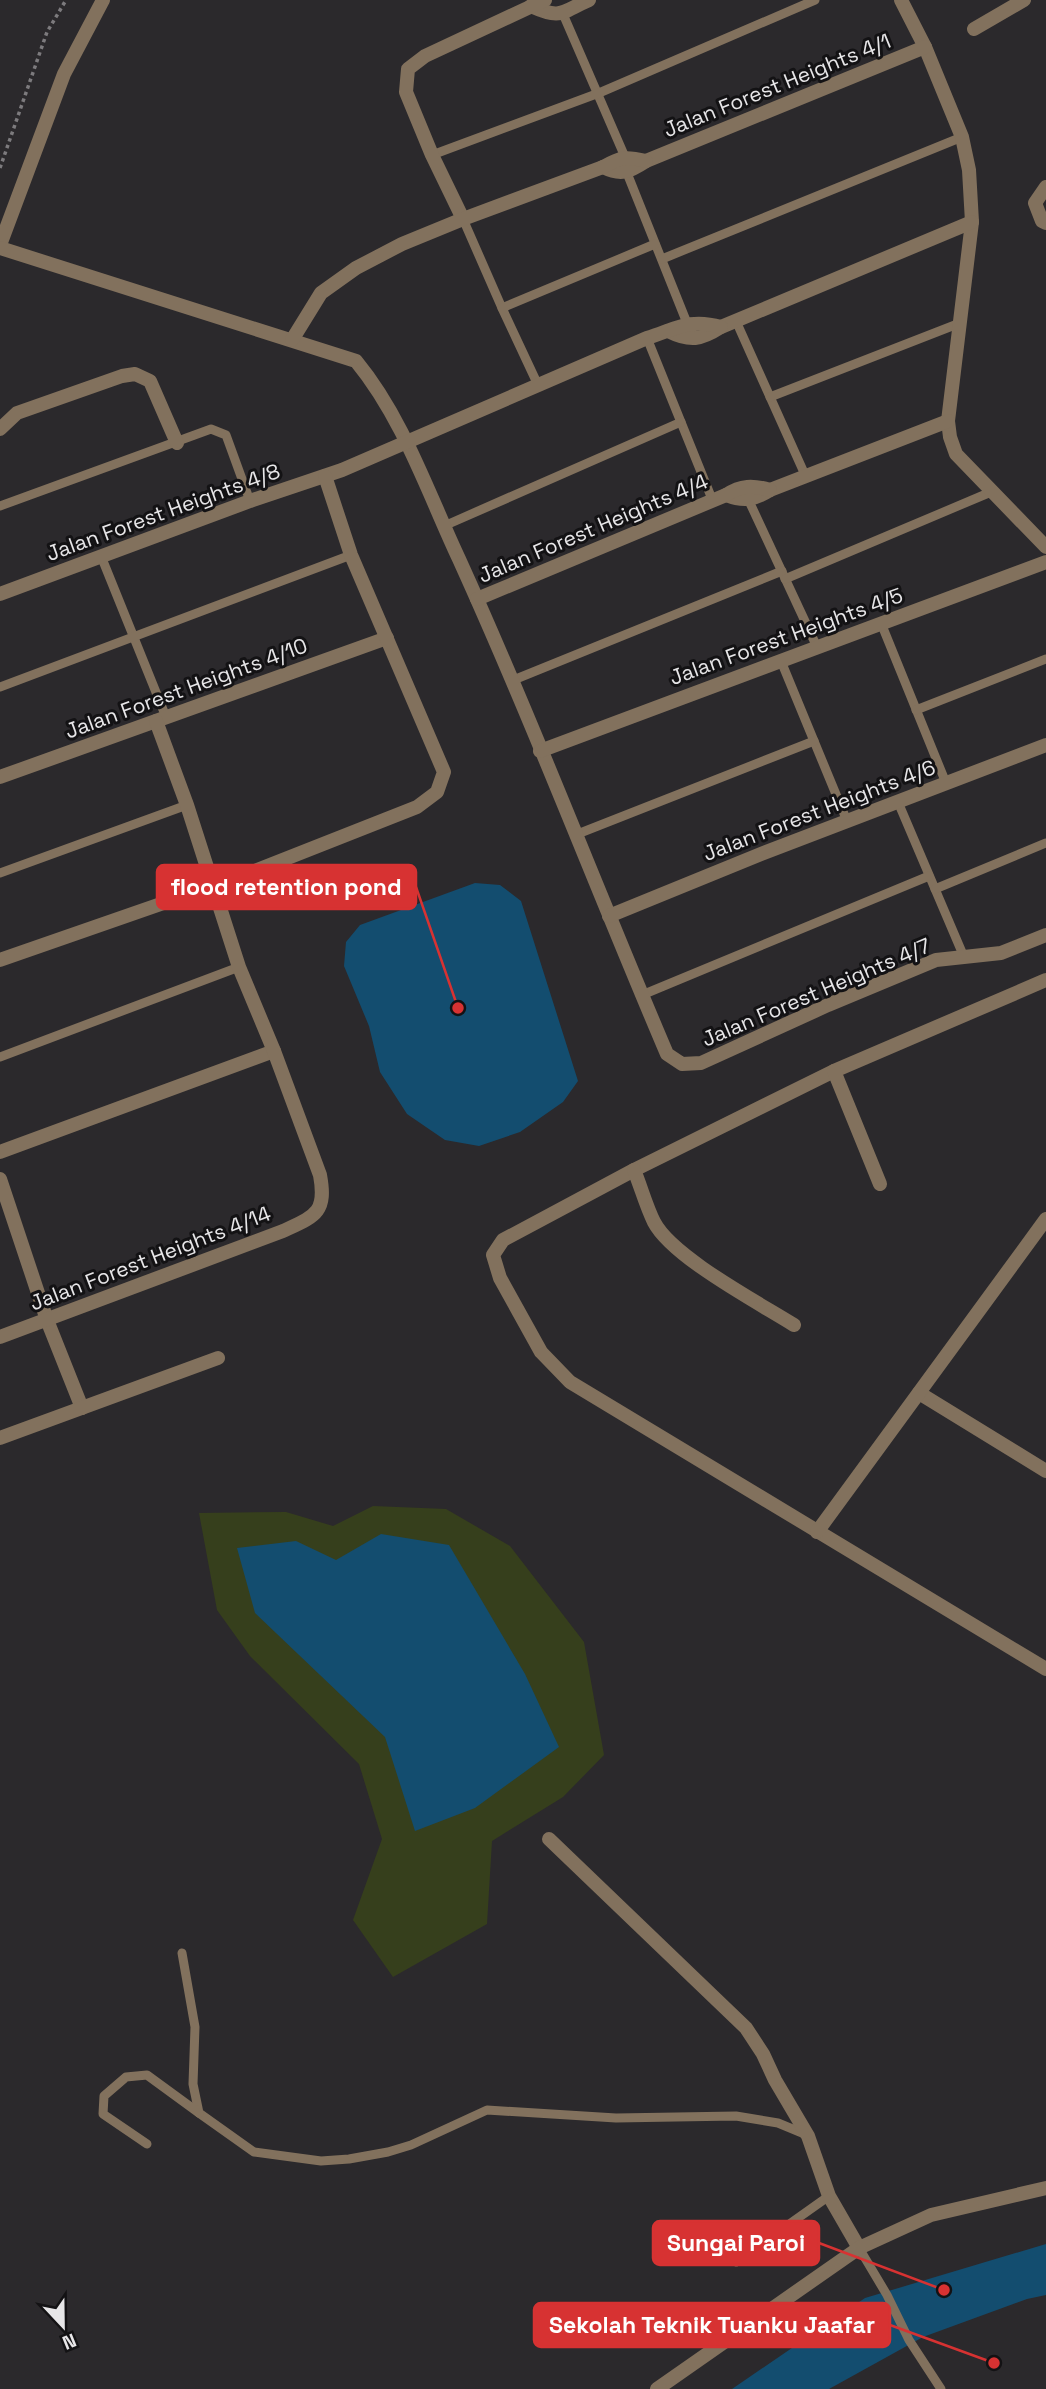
<svg xmlns="http://www.w3.org/2000/svg" width="1046" height="2389" viewBox="0 0 1046 2389" font-family="'Space Grotesk',sans-serif">
	<style>
		.green { fill: #363f1c }
		.water { fill: #134d6f }
		.lines { fill: none; stroke-linecap: round; stroke-linejoin: round }
		.path { stroke: #7d7b7e; stroke-width: 3.5; stroke-dasharray: 3.5 3.5; stroke-linecap: butt }
		.service { stroke: #82715d; stroke-width: 9 }
		.minor { stroke: #82715d; stroke-width: 14 }
		.tertiary { stroke: #82715d; stroke-width: 14 }
		.labels { text-anchor: middle; dominant-baseline: central; stroke-width: 6; stroke-linejoin: round; paint-order: stroke }
		.street-label { font-size: 21px; fill: #e7e6e8; stroke: #131214 }
		.leader { fill: none; stroke: #d73232; stroke-width: 2.5 }
		.callout-dot { fill: #d73232; stroke: #131214; stroke-width: 2.5 }
		.callout { fill: #d73232; stroke: #d73232; stroke-width: 2.5 }
		.callout-label { font-size: 23px; text-anchor: middle; font-weight: bold; fill: #fff }
	</style>
	<rect width="100%" height="100%" fill="#2b292c"/>
	<path class="green" d="M373,1506L446,1509L510,1546L584,1642L604,1755L563,1797L492,1841L487,1924L393,1977L353,1920L382,1839L359,1764L250,1656L217,1610L199,1513L286,1512L333,1526Z"/>
	<g class="water">
		<path d="M475,883L500,885L521,901L578,1081L563,1102L520,1132L479,1146L445,1140L407,1114L380,1072L369,1026L344,966L346,942L360,925Z"/>
		<path d="M381,1534L449,1545L525,1674L559,1747L475,1808L415,1831L385,1737L255,1613L237,1548L296,1541L336,1560Z"/>
		<path d="M1046,2244V2295L1027,2299L923,2337L829,2389H732L865,2298Z"/>
	</g>
	<g class="lines">
		<path class="path" d="M0,168L47,32L66,0"/>
		<g class="service">
			<path d="M563,14L625,157"/>
			<path d="M432,155L599,93L815,0"/>
			<path d="M627,173L687,323"/>
			<path d="M463,219L502,308"/>
			<path d="M662,259L962,137"/>
			<path d="M736,321L806,477"/>
			<path d="M647,338L712,499"/>
			<path d="M538,385L502,308L655,244"/>
			<path d="M770,397L960,323"/>
			<path d="M749,501L817,647"/>
			<path d="M0,506L211,429L226,435L250,501"/>
			<path d="M444,526L681,422"/>
			<path d="M101,556L166,717"/>
			<path d="M785,579L991,492"/>
			<path d="M881,623L946,783"/>
			<path d="M781,661L847,821"/>
			<path d="M511,681L782,571"/>
			<path d="M0,687L351,555"/>
			<path d="M916,710L1046,659"/>
			<path d="M898,802L964,957"/>
			<path d="M575,835L814,741"/>
			<path d="M0,873L187,805"/>
			<path d="M935,889L1046,843"/>
			<path d="M642,995L929,876"/>
			<path d="M0,1057L239,967"/>
			<path d="M182,1953L195,2027L193,2084L199,2113L254,2152L321,2161L349,2159L388,2152L411,2145L487,2110L616,2118L736,2116L778,2123L807,2135"/>
			<path d="M147,2144L103,2114L104,2096L126,2077L147,2075L199,2113"/>
			<path d="M859,2248L887,2295L909,2340L941,2389"/>
			<path d="M736,2262L829,2196"/>
		</g>
		<g class="minor">
			<path d="M901,0L925,47L962,137L969,170L972,222L948,421L950,437L956,454L1046,547"/>
			<path d="M531,6C562,20 561,12 589,0"/>
			<path d="M974,29L1024,0"/>
			<path d="M603,167C621,176 629,172 646,161L925,47"/>
			<path d="M1046,187L1035,203L1042,221L1046,223"/>
			<path d="M463,219L432,155L406,92L408,69L425,56L545,0"/>
			<path d="M0,245L64,74L103,0"/>
			<path d="M0,248L356,361C403,418 428,493 459,559C533,722 597,890 667,1054L682,1064L701,1063L828,1005L936,960L1001,953L1046,935"/>
			<path d="M668,331C690,342 701,340 721,327L972,222"/>
			<path d="M292,340L321,293L356,268L402,244L463,219L603,167C621,157 625,156 646,161"/>
			<path d="M0,429L17,413L122,376L135,374L150,381L177,443"/>
			<path d="M726,495C744,502 754,500 770,490L948,421"/>
			<path d="M0,594L250,501L342,470L647,338C676,329 689,318 721,327"/>
			<path d="M477,599L726,495C741,485 753,485 770,490"/>
			<path d="M540,751L1046,562"/>
			<path d="M0,777L387,638"/>
			<path d="M609,916L761,854L1046,745"/>
			<path d="M0,960L247,874L417,807L437,792L444,772L351,555L325,476"/>
			<path d="M1046,980L834,1071L634,1170L503,1240L493,1255L500,1278L541,1352L570,1382L1046,1669"/>
			<path d="M834,1071L880,1184"/>
			<path d="M0,1152L274,1051"/>
			<path d="M634,1170C641,1187 646,1206 654,1222C672,1257 759,1303 794,1325"/>
			<path d="M0,1179L47,1320L82,1408"/>
			<path d="M0,1337L283,1231C315,1216 327,1213 320,1175L274,1051L239,967L187,805L156,721"/>
			<path d="M919,1393L1046,1471"/>
			<path d="M0,1438L218,1358"/>
			<path d="M817,1532L1046,1219"/>
			<path d="M549,1839L746,2028L763,2054L775,2080L808,2136L829,2196L859,2248"/>
		</g>
		<path class="tertiary" d="M657,2389L859,2248L931,2215L1046,2188"/>
	</g>
	<g class="labels">
		<g class="street-label">
			<text transform="translate(777 85) rotate(-22)">Jalan Forest Heights 4/1</text>
			<text transform="translate(163 512) rotate(-20)">Jalan Forest Heights 4/8</text>
			<text transform="translate(593 528) rotate(-23)">Jalan Forest Heights 4/4</text>
			<text transform="translate(786 636) rotate(-20)">Jalan Forest Heights 4/5</text>
			<text transform="translate(186 688) rotate(-20)">Jalan Forest Heights 4/10</text>
			<text transform="translate(819 810) rotate(-21)">Jalan Forest Heights 4/6</text>
			<text transform="translate(816 992) rotate(-23)">Jalan Forest Heights 4/7</text>
			<text transform="translate(150 1258) rotate(-21)">Jalan Forest Heights 4/14</text>
		</g>
	</g>
	<path class="leader" d="M458 1008L416 887M944 2290L819 2243M994 2363L890 2325"/>
	<g class="callout-dot">
		<circle cx="458" cy="1008" r="7"/>
		<circle cx="944" cy="2290" r="7"/>
		<circle cx="994" cy="2363" r="7"/>
	</g>
	<g class="callout">
		<rect x="157" y="865" width="259" height="44" rx="7"/>
		<rect x="653" y="2221" width="166" height="44" rx="7"/>
		<rect x="534" y="2303" width="356" height="44" rx="7"/>
	</g>
	<g class="callout-label">
		<text x="286" y="895">flood retention pond</text>
		<text x="736" y="2251">Sungai Paroi</text>
		<text x="712" y="2333">Sekolah Teknik Tuanku Jaafar</text>
	</g>
	<g transform="translate(63 2326) rotate(158)" stroke="#131214" stroke-width="5" paint-order="stroke">
	<path d="M0-5L12 26L0 18L-12 26Z" fill="#e7e6e8"/>
	<text y="-10" font-size="19" font-weight="bold" text-anchor="middle" fill="#e7e6e8">N</text>
	</g>
</svg>
